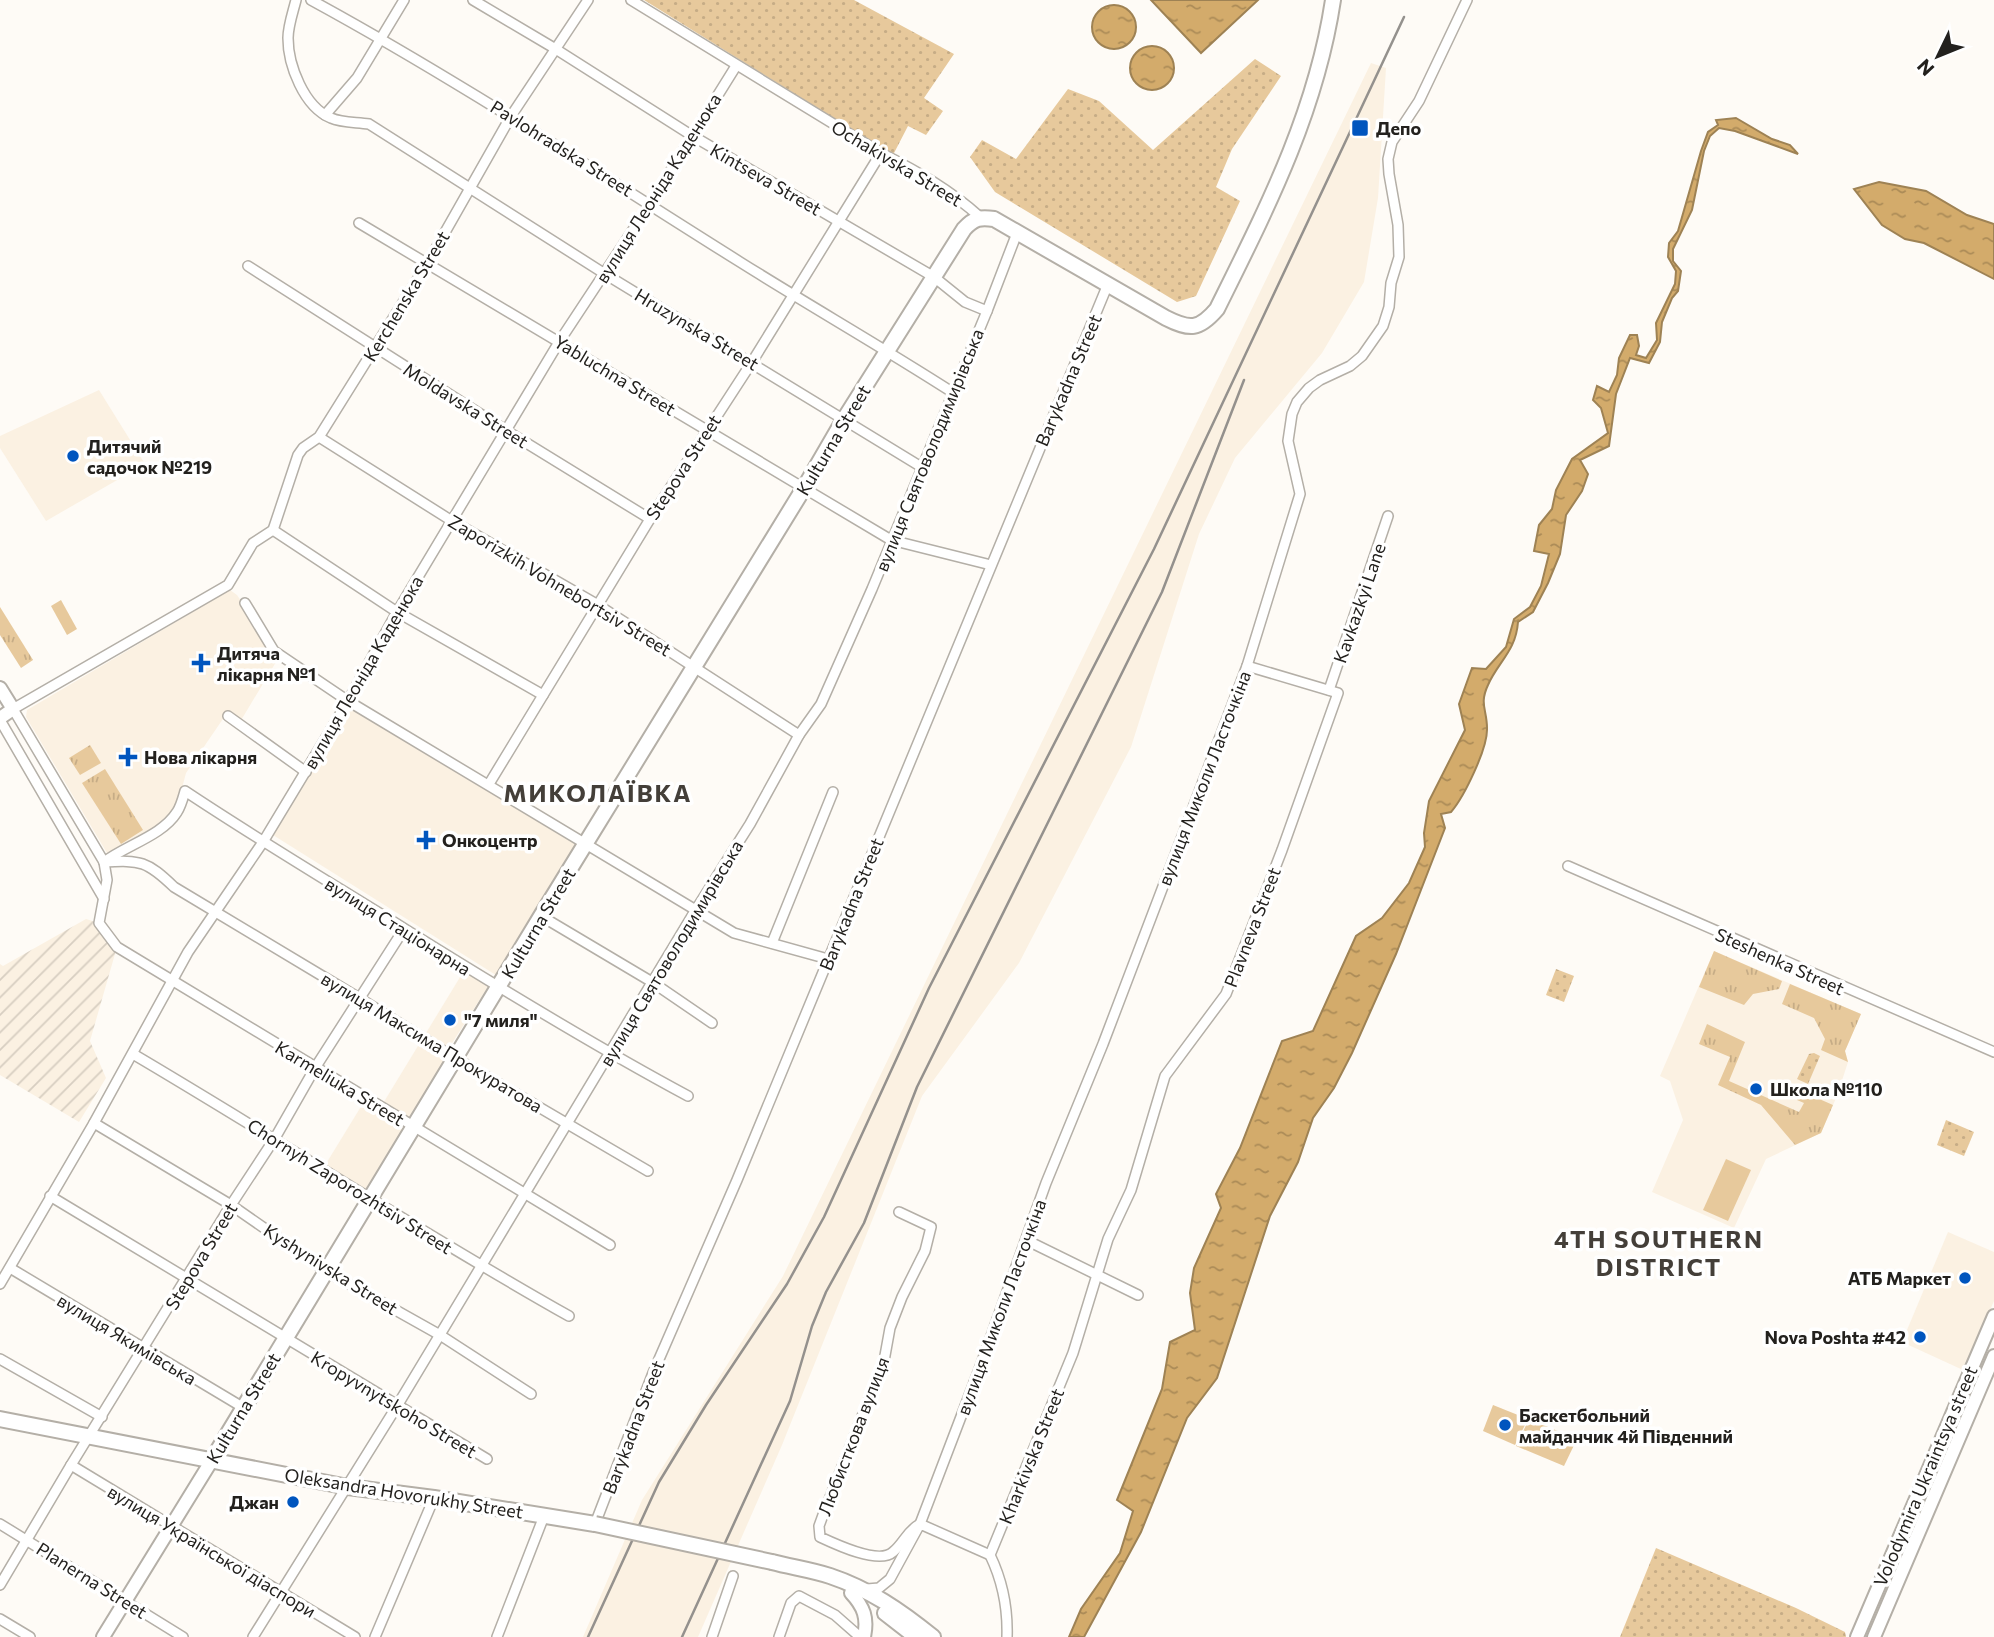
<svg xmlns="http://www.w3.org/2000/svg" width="1994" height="1637" viewBox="0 0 1994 1637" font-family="Commissioner,sans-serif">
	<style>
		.built { fill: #fbf1e2 }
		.industrial { fill: url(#industrial-furrows) }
		.grass { fill: url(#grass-tufts) }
		.park { fill: url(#park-dots) }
		.pitch { fill: #e7c99c }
		.water { fill: url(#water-ripples); stroke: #9e8254; stroke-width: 2 }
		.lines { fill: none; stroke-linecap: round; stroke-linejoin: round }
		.street-casing { stroke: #b4afa7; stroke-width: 12 }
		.secondary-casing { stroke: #b4afa7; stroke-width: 16 }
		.primary-casing { stroke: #b4afa7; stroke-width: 18 }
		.street { stroke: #fff; stroke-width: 9 }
		.secondary { stroke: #fff; stroke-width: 12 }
		.primary { stroke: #fff; stroke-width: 14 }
		.rail { stroke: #94918d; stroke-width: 2.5 }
		.primary-bridge-casing { stroke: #b4afa7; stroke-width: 18; stroke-linecap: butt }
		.primary-bridge { stroke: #fff; stroke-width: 14 }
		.poi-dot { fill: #0055be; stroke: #fff; stroke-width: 2.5 }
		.labels { text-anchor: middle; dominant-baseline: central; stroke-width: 7; stroke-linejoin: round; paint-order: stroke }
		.poi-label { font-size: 18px; font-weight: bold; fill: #23211e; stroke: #fff; text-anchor: start }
		.street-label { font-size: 18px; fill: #23211e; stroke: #fff }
		.district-label { font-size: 24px; font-weight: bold; letter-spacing: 2px; fill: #443f39; stroke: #fff }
	</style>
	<defs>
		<pattern id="industrial-furrows" width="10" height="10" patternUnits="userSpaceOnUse" patternTransform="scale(1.75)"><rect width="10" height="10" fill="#fbf1e2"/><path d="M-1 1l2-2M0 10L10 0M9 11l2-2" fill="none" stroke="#d7cec1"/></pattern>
		<pattern id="grass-tufts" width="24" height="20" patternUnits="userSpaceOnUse" patternTransform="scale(1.75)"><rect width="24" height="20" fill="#e7c99c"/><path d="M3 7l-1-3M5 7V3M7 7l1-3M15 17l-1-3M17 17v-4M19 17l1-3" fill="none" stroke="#c6ac86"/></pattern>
		<pattern id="park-dots" width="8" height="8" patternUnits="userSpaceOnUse" patternTransform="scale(1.75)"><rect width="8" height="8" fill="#e7c99c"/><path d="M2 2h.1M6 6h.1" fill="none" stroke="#c6ac86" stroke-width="1.8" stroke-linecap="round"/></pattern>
		<pattern id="water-ripples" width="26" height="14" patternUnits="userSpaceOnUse" patternTransform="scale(1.75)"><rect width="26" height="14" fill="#d3ab6b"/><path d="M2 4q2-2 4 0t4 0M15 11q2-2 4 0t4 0" fill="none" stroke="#ab8b57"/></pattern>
	</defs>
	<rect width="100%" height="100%" fill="#fefbf6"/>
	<g class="built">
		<path d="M1371,63L1386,68L1378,198L1364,282L1322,353L1235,458L1199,534L1131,747L1019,963L922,1096L782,1445L698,1637H583L642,1500L783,1276Z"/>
		<path d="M99,390L145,464L46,521L0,448V436Z"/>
		<path d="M230,590L237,595L279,657L240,722L227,713L186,773L177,807L155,829L107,853L26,717L27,710Z"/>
		<path d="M350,707L579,845L499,977L273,835Z"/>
		<path d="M1714,951L1861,1014L1845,1051L1848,1062L1837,1096L1821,1133L1766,1159L1734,1228L1652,1192L1683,1120L1670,1081L1660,1076Z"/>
		<path d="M465,969L489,985L449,1048L426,1033Z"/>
		<path d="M421,1041L449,1059L410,1122L382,1105Z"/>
		<path d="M365,1100L408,1127L366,1193L324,1167Z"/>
		<path d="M1948,1232L1994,1252V1301L1963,1370L1902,1342Z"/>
	</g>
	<path class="industrial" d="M86,919L99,923L117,947L90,1041L106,1078L79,1122L0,1075V964L3,966Z"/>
	<g class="grass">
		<path d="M0,607L33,660L21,668L0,635Z"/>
		<path d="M90,745L101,763L80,775L69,758Z"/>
		<path d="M105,769L143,830L121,844L82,783Z"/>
		<path d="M1714,951L1782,981L1779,989L1753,994L1744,1005L1699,987Z"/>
		<path d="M1790,984L1861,1014L1845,1051L1848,1062L1821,1050L1825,1039L1814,1018L1782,1004Z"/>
		<path d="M1707,1024L1745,1042L1729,1081L1799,1112L1804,1103L1797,1100L1801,1091L1833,1105L1821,1133L1795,1145L1761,1105L1718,1085L1730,1057L1699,1044Z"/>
	</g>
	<g class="park">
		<path d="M644,0H854L954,54L924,98L943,111L926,135L908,126L893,155Z"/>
		<path d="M1255,59L1281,76L1232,149L1216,187L1240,201L1196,296L1177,302L995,192L970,157L982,140L1016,159L1068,89L1099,101L1153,150Z"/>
		<path d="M1556,969L1574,976L1564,1002L1546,995Z"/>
		<path d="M1814,1053L1820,1056L1808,1084L1797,1079L1809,1054Z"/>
		<path d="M1946,1120L1974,1132L1964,1156L1937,1145Z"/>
		<path d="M1656,1548L1796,1608L1845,1632L1846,1637H1620Z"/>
	</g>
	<g class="pitch">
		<path d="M61,600L77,629L67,635L51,606Z"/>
		<path d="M1726,1159L1751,1170L1728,1221L1703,1210Z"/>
		<path d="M1493,1405L1528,1419L1515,1445L1483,1431Z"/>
		<path d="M1529,1419L1577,1439L1564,1466L1516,1446Z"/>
	</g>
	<g class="water">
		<path d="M1151,0H1258L1201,53Z"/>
		<circle cx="1114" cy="27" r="22"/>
		<circle cx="1152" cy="68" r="22"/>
		<path d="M1736,118L1772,139L1790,145L1798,154L1735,131L1719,128L1710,136L1704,151L1692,210L1673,249V261L1681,271L1678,291L1672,298L1662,322L1660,342L1649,363L1630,358L1616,394L1609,446L1580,460L1588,474L1582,491L1566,515L1560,554L1548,583L1533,612L1518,622C1516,651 1498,662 1488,685C1479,704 1487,710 1487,728C1488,748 1464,797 1451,812L1441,814L1445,828L1396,954L1352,1053L1334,1088L1313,1118L1298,1162L1270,1216L1217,1378L1187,1418L1141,1532L1084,1637H1069L1081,1609L1120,1553L1133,1511L1117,1500L1162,1389L1170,1342L1195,1330L1190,1293L1194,1268L1221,1208L1216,1194L1240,1148L1282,1041L1313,1031L1356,936L1382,918L1409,883L1425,847L1424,833L1429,801L1465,730L1459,704L1472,668L1486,669L1506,647L1514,619L1530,607L1541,586L1549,554L1534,551L1539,525L1552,509L1556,490L1572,459L1608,433L1601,408L1593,400L1597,386L1609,392L1617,375L1619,358L1630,335H1637L1639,346L1636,355L1646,358L1657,340L1656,323L1675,284L1676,271L1668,257L1669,243L1678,231L1701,151L1708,132L1718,125L1716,120Z"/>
		<path d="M1879,182L1926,191L1967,215L1994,224V279L1924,243L1905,239L1882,225L1854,189Z"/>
	</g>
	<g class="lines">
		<defs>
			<g id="street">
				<path d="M296,0C293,12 288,26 288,38C288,65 304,107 331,118C342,123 357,122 369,124L605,274L923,468"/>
				<path d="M311,0C458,80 598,173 740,262C810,306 882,347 952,392"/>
				<path d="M473,0L554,48L691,135L934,277L965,302L987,311"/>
				<path d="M588,0L511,116L427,264L319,437L303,448L298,455L273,530L253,543L228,585L13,709L104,862L107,880L99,923L117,947L610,1245"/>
				<path d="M631,0L881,153C917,171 950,190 980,217"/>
				<path d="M325,115L357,78L404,0"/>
				<path d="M359,223L891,540L991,565"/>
				<path d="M248,266L507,431L650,519"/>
				<path d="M319,437L452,521L598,605L799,735"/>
				<path d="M273,530L397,612L543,695"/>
				<path d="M245,603L274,651L348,701L734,933L828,959"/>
				<path d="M1329,690L1388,516"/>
				<path d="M228,716L306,772"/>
				<path d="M0,720L104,899"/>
				<path d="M489,784L650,519L752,362L881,153"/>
				<path d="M104,862C126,845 162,836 177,812C181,806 183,798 185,791C257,839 331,883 405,929C498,987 591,1044 688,1096"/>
				<path d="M104,862C141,860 147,861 174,887L359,998L455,1058L648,1171"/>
				<path d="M1568,866L1994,1052"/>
				<path d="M541,916L652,982L712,1023"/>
				<path d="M772,943L833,792"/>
				<path d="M133,1054C279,1140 421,1233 569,1316"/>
				<path d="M94,1123L231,1205L326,1271L440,1335L531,1394"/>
				<path d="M50,1196L487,1459"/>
				<path d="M899,1212L931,1227L925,1251L902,1297L890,1328L884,1361L823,1515L819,1526L820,1537C835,1544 879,1565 893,1552C904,1543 907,1531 920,1524L990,1555"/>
				<path d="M1026,1240L1138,1295"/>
				<path d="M10,1268L244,1408"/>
				<path d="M0,1284L94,1123L188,952L263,842L348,701L397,612L559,342L650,204L736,66"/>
				<path d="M0,1359L102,1417"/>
				<path d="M71,1465L355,1637"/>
				<path d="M0,1524L183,1637"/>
				<path d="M595,1524L653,1373L737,1180L1108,284"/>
				<path d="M0,1585L71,1465L231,1205L275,1138L315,1068L404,929"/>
				<path d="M867,1589L879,1588L890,1579L920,1524L980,1367L1046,1183L1103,1044L1247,666L1300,494L1288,441L1292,414L1297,402L1309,388L1320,380L1350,366L1362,356L1383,326L1389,307L1391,283L1399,257L1398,225L1389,174L1388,159L1392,142L1419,101L1467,0"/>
				<path d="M0,1619L30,1637"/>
				<path d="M253,1637L397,1406L695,911L750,824L799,735L821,704L872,589L987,311L1017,233"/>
				<path d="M375,1637L434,1498"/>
				<path d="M497,1637L544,1516"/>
				<path d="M712,1637L733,1576"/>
				<path d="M779,1637L791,1603L799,1596L835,1615L860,1637"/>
				<path d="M1007,1637C1008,1607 1003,1582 990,1555L1073,1353L1108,1239L1131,1190L1165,1076L1226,994L1282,850L1338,693L1247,666"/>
			</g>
			<g id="secondary">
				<path d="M0,688L13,709L0,718"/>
				<path d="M851,1593C864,1607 868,1618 864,1637"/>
				<path d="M103,1637L212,1460"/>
				<path d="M1857,1637L1994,1316"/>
				<path d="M1874,1637L1994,1356"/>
			</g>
			<g id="primary">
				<path d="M0,1419L348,1487L434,1498L595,1524"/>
				<path d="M212,1460L541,916L807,483L843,421L964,229C974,218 980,217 994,219L1166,318C1190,330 1199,330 1217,309C1267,208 1316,113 1333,0"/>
				<path d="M772,1562C791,1567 812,1570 830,1576C869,1589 901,1611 933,1637"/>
				<path d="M885,1613L916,1637"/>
			</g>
		</defs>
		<use href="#street" class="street-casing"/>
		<use href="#secondary" class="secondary-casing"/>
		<use href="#primary" class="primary-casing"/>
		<use href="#street" class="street"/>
		<use href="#secondary" class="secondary"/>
		<use href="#primary" class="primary"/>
		<g class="rail">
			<path d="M588,1637L659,1482L706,1405L787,1284L824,1217L929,988L1154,549L1404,17"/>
			<path d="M682,1637L790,1401L812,1326L826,1292L864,1223L917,1087L1162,592L1244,380"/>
		</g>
		<defs>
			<path id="primary-bridge" d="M595,1524L772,1562"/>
		</defs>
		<use href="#primary-bridge" class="primary-bridge-casing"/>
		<use href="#primary-bridge" class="primary-bridge"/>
	</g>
	<g class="poi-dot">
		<rect x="1351" y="119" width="18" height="18" rx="3.5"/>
		<circle cx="73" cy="456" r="7"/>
		<path d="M197.5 652.5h7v7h7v7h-7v7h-7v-7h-7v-7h7z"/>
		<path d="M124.5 746.5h7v7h7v7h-7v7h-7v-7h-7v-7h7z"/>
		<path d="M422.5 829.5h7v7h7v7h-7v7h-7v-7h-7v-7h7z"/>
		<circle cx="450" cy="1020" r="7"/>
		<circle cx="1756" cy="1089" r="7"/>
		<circle cx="1965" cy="1278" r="7"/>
		<circle cx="1920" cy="1337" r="7"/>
		<circle cx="1505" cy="1425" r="7"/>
		<circle cx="293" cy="1502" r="7"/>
	</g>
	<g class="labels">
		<g class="poi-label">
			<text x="1376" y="128">Депо</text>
			<text x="87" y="446">Дитячий<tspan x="87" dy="21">садочок №219</tspan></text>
			<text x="217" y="653">Дитяча<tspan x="217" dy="21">лікарня №1</tspan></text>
			<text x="144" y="757">Нова лікарня</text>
			<text x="442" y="840">Онкоцентр</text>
			<text x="464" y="1020">"7 миля"</text>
			<text x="1770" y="1089">Школа №110</text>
			<text x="1951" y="1278" text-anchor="end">АТБ Маркет</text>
			<text x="1906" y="1337" text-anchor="end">Nova Poshta #42</text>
			<text x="1519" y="1415">Баскетбольний<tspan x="1519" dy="21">майданчик 4й Південний</tspan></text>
			<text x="279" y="1502" text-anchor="end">Джан</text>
		</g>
		<g class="street-label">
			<text transform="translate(562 148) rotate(32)">Pavlohradska Street</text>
			<text transform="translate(897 163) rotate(31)">Ochakivska Street</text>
			<text transform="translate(766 179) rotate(30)">Kintseva Street</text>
			<text transform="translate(658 188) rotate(-58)">вулиця Леоніда Каденюка</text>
			<text transform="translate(406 296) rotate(-59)">Kerchenska Street</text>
			<text transform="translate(697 329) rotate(31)">Hruzynska Street</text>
			<text transform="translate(615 375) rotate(31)">Yabluchna Street</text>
			<text transform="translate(1068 380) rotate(-67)">Barykadna Street</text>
			<text transform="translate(466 405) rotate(32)">Moldavska Street</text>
			<text transform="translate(833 440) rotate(-59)">Kulturna Street</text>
			<text transform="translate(929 450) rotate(-68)">вулиця Святоволодимирівська</text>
			<text transform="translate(683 467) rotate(-57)">Stepova Street</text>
			<text transform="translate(560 585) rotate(31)">Zaporizkih Vohnebortsiv Street</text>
			<text transform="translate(1359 603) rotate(-71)">Kavkazkyi Lane</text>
			<text transform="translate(363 672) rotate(-60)">вулиця Леоніда Каденюка</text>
			<text transform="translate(1204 778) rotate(-69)">вулиця Миколи Ласточкіна</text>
			<text transform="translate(851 904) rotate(-68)">Barykadna Street</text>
			<text transform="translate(538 923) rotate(-59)">Kulturna Street</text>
			<text transform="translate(398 926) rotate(32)">вулиця Стаціонарна</text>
			<text transform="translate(1252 927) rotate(-69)">Plavneva Street</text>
			<text transform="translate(671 953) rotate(-59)">вулиця Святоволодимирівська</text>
			<text transform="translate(1780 961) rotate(24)">Steshenka Street</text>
			<text transform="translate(432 1042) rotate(31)">вулиця Максима Прокуратова</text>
			<text transform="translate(340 1083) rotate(31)">Karmeliuka Street</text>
			<text transform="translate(350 1186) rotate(32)">Chornyh Zaporozhtsiv Street</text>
			<text transform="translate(201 1256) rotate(-59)">Stepova Street</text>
			<text transform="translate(331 1269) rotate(32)">Kyshynivska Street</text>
			<text transform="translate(1001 1307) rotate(-70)">вулиця Миколи Ласточкіна</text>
			<text transform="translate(127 1339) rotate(31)">вулиця Якимівська</text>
			<text transform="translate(394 1404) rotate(31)">Kropyvnytskoho Street</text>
			<text transform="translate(243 1408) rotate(-59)">Kulturna Street</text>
			<text transform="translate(633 1427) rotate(-69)">Barykadna Street</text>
			<text transform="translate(853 1436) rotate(-69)">Любисткова вулиця</text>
			<text transform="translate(1031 1456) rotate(-68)">Kharkivska Street</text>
			<text transform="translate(1925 1476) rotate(-67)">Volodymira Ukraintsya street</text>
			<text transform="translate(404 1493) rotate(9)">Oleksandra Hovorukhy Street</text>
			<text transform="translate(212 1551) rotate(31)">вулиця Української діаспори</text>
			<text transform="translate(92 1580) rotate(32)">Planerna Street</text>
		</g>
		<g class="district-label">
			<text x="598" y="792">МИКОЛАЇВКА</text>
			<text x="1659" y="1238">4TH SOUTHERN<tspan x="1659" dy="28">DISTRICT</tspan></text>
		</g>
	</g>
	<g transform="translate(1938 56) rotate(227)" stroke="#ffffff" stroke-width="5" paint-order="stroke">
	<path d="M0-5L12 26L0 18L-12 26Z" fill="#23211e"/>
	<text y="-10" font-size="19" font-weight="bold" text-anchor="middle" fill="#23211e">N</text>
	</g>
</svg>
